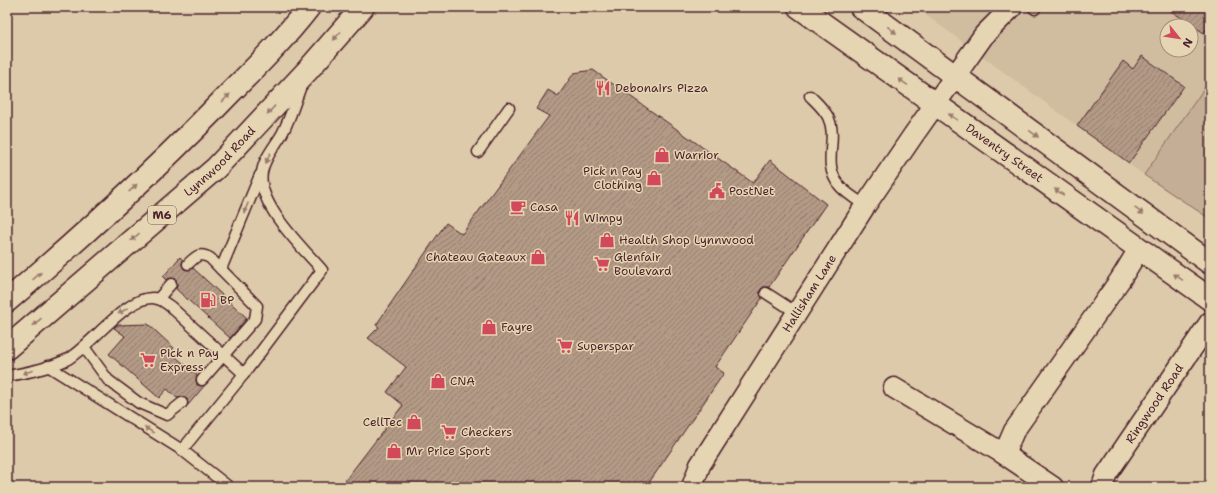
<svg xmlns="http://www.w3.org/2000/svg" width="1217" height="494" viewBox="0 0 1217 494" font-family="'Shantell Sans',sans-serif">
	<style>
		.built { fill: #d0bc9f; fill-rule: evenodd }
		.green { fill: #c4ae95; stroke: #876660 }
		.building { fill: url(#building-hatch); stroke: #4a1f2b }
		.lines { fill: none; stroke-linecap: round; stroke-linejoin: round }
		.service-casing { stroke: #4a1f2b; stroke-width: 13 }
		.minor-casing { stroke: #4a1f2b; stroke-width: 23 }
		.tertiary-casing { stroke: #4a1f2b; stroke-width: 25 }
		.primary-casing { stroke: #4a1f2b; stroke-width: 25 }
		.service { stroke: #e6d5b2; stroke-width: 10 }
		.minor { stroke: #e6d5b2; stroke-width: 20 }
		.tertiary { stroke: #e6d5b2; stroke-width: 22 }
		.primary { stroke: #e6d5b2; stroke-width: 22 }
		.oneway { fill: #987a6e }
		.labels { text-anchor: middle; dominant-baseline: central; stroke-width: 3; stroke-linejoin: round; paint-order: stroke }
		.shield { fill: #e6d5b2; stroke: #795654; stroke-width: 1 }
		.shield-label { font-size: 11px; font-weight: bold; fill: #4a1f2b }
		.poi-label { font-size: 12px; fill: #4a1f2b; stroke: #e6d5b2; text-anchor: start }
		.street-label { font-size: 12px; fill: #4a1f2b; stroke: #e6d5b2 }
	</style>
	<defs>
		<pattern id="building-hatch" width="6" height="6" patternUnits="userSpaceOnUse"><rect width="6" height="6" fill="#b39a86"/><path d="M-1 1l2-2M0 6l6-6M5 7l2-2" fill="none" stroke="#947d6e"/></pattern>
	</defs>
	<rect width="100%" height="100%" fill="#ddcaaa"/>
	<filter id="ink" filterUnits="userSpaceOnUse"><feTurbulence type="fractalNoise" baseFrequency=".025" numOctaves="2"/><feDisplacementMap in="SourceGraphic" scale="8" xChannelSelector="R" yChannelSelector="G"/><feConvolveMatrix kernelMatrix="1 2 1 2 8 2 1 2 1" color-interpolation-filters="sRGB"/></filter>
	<g filter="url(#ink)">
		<path class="built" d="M915,7H1210V80L1144,175ZM1167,26H1191V50H1167Z"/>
		<path class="green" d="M1210,80V219L1144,175Z"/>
		<g class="building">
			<path d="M1165,7H1210V23L1204,33Z"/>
			<path d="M1142,56L1184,86L1129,163L1077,126L1123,61L1133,69Z"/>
			<path d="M593,70L753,183L770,160L826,204L769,287H763L760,290V293L762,298L715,367L724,373L646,487H340L403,405L387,392L406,367L368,338L379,327L376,325L446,223L462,234L549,116L536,109L548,90L558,96L574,73Z"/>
			<path d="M180,257L183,260L182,265L184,269L189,270L193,268L247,318L230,338L176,289L177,285L176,279L172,278L166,280L163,277Z"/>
			<path d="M148,324L174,348L170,352L197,375L196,379L197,385H205L188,405L187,399L181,397L177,398L167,389L159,398L109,354L125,336L114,328L117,325Z"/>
		</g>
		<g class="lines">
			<defs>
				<g id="service">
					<path d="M1033,7L1035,9"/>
					<path d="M810,96C816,102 824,109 828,117C839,140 821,162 839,185C845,193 857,199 865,206"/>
					<path d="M478,152L509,108"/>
					<path d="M188,264C196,256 200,252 210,258L257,306L255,319L202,380"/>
					<path d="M221,269L260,175"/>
					<path d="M766,293L797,313"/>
					<path d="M158,299L171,284"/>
					<path d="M84,347L108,380L139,403L167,415L182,403"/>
					<path d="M48,366L182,450L229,487"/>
					<path d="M7,376C26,373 49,368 66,360C90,348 130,290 158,299C162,300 167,304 171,307L244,374"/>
					<path d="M182,450L244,374L322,270C303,248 256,204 262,172C264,158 275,146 282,134C290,119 295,102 301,86"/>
				</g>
				<g id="minor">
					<path d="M894,388L1004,454L1053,487"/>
					<path d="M1004,454L1014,431L1120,280L1139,249"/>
					<path id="s1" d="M692,487L700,465L865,206L912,137L984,35L1012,7"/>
					<path id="s2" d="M1102,487L1106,475L1210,322"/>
				</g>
				<g id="tertiary">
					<path id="s3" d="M799,7L1210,299"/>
					<path d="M861,7L1210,263"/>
				</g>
				<g id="primary">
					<path d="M7,301C84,235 159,167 229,94C257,66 285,38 309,7"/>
					<path id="s4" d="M7,348L216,168L307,71L363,7"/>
				</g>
			</defs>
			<use href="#service" class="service-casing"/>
			<use href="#minor" class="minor-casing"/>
			<use href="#tertiary" class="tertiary-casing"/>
			<use href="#primary" class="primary-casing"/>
			<use href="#service" class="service"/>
			<use href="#minor" class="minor"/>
			<use href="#tertiary" class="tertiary"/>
			<use href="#primary" class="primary"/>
		</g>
		<defs><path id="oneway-solid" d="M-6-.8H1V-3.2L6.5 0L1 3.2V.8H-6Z"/></defs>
		<g class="oneway">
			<use href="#oneway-solid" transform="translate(892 30) rotate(37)"/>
			<use href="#oneway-solid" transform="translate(337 36) rotate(131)"/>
			<use href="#oneway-solid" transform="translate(903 82) rotate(-145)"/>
			<use href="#oneway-solid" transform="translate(226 98) rotate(-46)"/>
			<use href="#oneway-solid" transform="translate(271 110) rotate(133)"/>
			<use href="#oneway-solid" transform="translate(953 117) rotate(-145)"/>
			<use href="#oneway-solid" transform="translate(1034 134) rotate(36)"/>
			<use href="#oneway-solid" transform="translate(268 158) rotate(115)"/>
			<use href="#oneway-solid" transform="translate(133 188) rotate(-44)"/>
			<use href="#oneway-solid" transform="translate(1059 192) rotate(-145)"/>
			<use href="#oneway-solid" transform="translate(246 208) rotate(113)"/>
			<use href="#oneway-solid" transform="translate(1139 211) rotate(36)"/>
			<use href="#oneway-solid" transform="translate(135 237) rotate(139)"/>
			<use href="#oneway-solid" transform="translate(37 276) rotate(-41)"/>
			<use href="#oneway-solid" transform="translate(1178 277) rotate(-145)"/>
			<use href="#oneway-solid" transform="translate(123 311) rotate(150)"/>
			<use href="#oneway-solid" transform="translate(37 322) rotate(139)"/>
			<use href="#oneway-solid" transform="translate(28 372) rotate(163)"/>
			<use href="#oneway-solid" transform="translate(149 430) rotate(-148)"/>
		</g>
	</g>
	<defs>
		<symbol id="restaurant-bare" viewBox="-9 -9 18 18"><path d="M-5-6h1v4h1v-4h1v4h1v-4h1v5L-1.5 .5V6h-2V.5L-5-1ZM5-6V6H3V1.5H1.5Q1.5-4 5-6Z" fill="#d1495b" stroke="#e6d5b2" stroke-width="2.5" paint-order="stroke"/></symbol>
		<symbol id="shop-bare" viewBox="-9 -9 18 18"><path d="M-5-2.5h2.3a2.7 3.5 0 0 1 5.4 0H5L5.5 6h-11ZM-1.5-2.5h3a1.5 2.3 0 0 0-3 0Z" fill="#d1495b" stroke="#e6d5b2" stroke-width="2.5" paint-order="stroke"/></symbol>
		<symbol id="civic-bare" viewBox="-9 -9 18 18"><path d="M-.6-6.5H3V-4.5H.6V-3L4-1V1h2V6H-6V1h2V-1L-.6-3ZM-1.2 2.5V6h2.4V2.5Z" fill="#d1495b" stroke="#e6d5b2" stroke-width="2.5" paint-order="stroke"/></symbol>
		<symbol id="cafe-bare" viewBox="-9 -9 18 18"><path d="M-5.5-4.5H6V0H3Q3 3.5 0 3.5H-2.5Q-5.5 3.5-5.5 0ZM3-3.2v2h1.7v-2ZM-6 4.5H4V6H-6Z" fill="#d1495b" stroke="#e6d5b2" stroke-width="2.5" paint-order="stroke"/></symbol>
		<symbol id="supermarket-bare" viewBox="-9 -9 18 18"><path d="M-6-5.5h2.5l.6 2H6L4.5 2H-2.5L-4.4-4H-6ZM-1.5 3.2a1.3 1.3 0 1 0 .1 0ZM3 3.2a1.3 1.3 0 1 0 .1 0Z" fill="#d1495b" stroke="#e6d5b2" stroke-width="2.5" paint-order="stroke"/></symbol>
		<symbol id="fuel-bare" viewBox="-9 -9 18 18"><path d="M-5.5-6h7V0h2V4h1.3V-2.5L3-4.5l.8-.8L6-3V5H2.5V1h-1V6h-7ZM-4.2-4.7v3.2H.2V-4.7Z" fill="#d1495b" stroke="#e6d5b2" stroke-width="2.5" paint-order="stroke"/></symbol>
	</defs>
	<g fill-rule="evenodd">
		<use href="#restaurant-bare" x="592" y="77" width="22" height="22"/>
		<use href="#shop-bare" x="651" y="144" width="22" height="22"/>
		<use href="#shop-bare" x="643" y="167" width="22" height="22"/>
		<use href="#civic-bare" x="706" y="180" width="22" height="22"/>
		<use href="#cafe-bare" x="507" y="196" width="22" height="22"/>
		<use href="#restaurant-bare" x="561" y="207" width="22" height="22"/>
		<use href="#shop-bare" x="596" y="229" width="22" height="22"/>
		<use href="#shop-bare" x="527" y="246" width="22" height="22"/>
		<use href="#supermarket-bare" x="591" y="253" width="22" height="22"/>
		<use href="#fuel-bare" x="197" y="289" width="22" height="22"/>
		<use href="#shop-bare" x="478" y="316" width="22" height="22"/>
		<use href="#supermarket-bare" x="554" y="335" width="22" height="22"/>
		<use href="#supermarket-bare" x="137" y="349" width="22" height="22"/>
		<use href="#shop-bare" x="427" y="370" width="22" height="22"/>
		<use href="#shop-bare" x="403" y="411" width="22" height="22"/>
		<use href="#supermarket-bare" x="438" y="421" width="22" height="22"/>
		<use href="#shop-bare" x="383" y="440" width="22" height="22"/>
	</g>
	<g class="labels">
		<rect class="shield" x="148" y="206" width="28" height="18" rx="3"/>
		<g class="shield-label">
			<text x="162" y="215">M6</text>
		</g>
		<g class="poi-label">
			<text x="615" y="88">Debonairs Pizza</text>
			<text x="674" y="155">Warrior</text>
			<text x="642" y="171" text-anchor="end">Pick n Pay<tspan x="642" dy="14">Clothing</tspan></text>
			<text x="729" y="191">PostNet</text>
			<text x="530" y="207">Casa</text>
			<text x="584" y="218">Wimpy</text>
			<text x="619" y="240">Health Shop Lynnwood</text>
			<text x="526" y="257" text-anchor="end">Chateau Gateaux</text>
			<text x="614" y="257">Glenfair<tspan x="614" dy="14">Boulevard</tspan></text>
			<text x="220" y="300">BP</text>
			<text x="501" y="327">Fayre</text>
			<text x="577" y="346">Superspar</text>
			<text x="160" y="353">Pick n Pay<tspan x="160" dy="14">Express</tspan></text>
			<text x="450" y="381">CNA</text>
			<text x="402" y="422" text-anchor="end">CellTec</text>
			<text x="461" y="432">Checkers</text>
			<text x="406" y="451">Mr Price Sport</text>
		</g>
		<g class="street-label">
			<text stroke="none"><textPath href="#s3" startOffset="252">Daventry Street</textPath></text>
			<text stroke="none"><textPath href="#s4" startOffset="283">Lynnwood Road</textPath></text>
			<text stroke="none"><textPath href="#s1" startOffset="227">Hallisham Lane</textPath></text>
			<text stroke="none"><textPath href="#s2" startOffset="99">Ringwood Road</textPath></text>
		</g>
	</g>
	<rect width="1217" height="494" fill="none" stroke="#e6d5b2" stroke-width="24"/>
	<rect x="12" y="12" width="1193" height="470" fill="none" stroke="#4a1f2b" stroke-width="1.5" filter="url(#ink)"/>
	<g transform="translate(1179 38) rotate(120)"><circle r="19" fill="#e6d5b2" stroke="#a88c7c"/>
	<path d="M0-3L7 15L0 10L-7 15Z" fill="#d1495b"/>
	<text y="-6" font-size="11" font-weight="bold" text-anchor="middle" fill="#4a1f2b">N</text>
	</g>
</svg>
